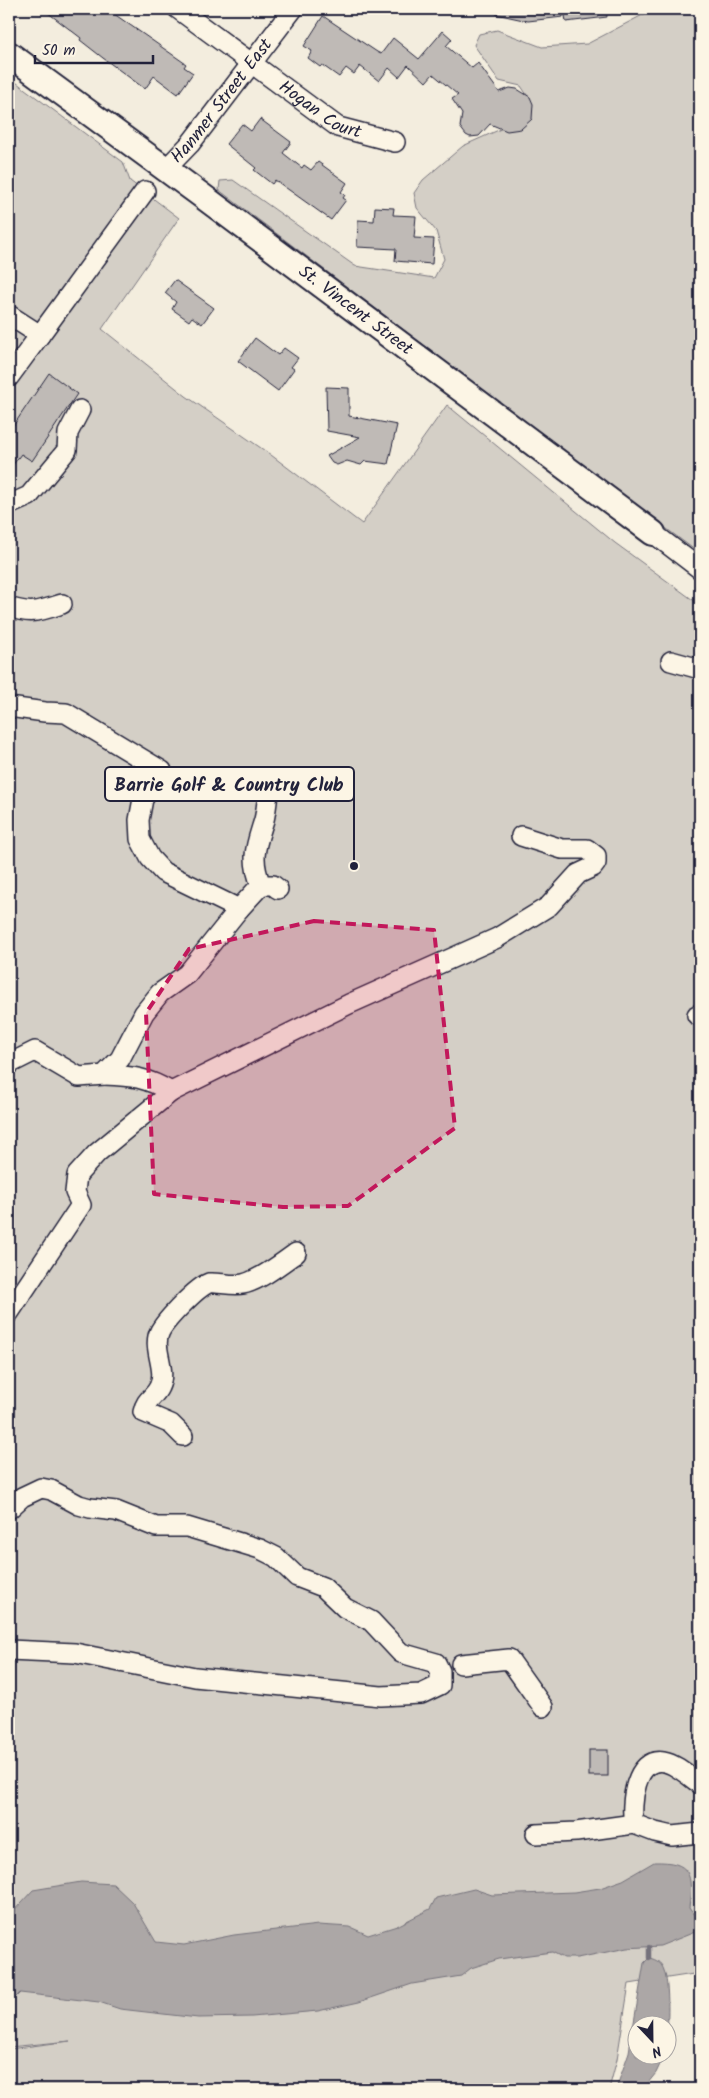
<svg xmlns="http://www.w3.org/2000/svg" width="709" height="2098" viewBox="0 0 709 2098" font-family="Kalam,sans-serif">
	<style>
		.green { fill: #d4cfc6; stroke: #7b7880 }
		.water { fill: #aca7a6; stroke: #75727b }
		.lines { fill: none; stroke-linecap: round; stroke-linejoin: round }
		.stream { stroke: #75727b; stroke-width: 4.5 }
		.building { fill: #bfbab6; stroke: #22223b }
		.minor-casing { stroke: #22223b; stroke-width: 22 }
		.major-casing { stroke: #22223b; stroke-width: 28 }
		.minor { stroke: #fcf5e5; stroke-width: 19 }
		.major { stroke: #fcf5e5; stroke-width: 24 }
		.marked { fill: #c2185b; fill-opacity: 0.2; stroke: #c2185b; stroke-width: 4; stroke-dasharray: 10 6; stroke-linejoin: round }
		.labels { text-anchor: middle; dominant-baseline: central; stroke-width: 5; stroke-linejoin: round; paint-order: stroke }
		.street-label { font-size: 18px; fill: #22223b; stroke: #fcf5e5 }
		.leader { fill: none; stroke: #22223b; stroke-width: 2 }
		.callout-dot { fill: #22223b; stroke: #fcf5e5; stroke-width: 2 }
		.callout { fill: #fcf5e5; stroke: #22223b; stroke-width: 2 }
		.callout-label { font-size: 19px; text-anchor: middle; font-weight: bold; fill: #22223b }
	</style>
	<rect width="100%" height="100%" fill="#f3edde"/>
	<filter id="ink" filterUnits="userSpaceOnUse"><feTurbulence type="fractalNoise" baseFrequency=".02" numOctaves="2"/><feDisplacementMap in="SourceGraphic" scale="10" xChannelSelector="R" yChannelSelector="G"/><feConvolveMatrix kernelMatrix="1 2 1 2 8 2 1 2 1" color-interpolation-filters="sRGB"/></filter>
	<g filter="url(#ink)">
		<g class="green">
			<path d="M654,9H700V554L219,190L220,181L233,180L355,266L434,278L444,259L436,231L417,208L414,193L423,180L463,146L503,128L529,98L521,86L499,81L474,45L479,34L497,30L542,47L587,44Z"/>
			<path d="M9,77L123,162L130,181L179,218L102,329L186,396L271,455L362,524L447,405L615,543L700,605V1973L629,1984L617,2059L609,2089H9V2049L70,2041L9,2047Z"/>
		</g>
		<g class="water">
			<path d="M654,1862C691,1861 693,1874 689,1908L694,1915L700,1917V1930L660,1946L627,1948L577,1958H564L552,1952L499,1959L471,1968L461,1976L412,1984L359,2002L318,2011L252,2017L198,2018L120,2009L99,2002L20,1993L9,2004V1916L33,1890L81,1882L113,1884L133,1903L156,1942L184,1945L234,1935L318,1925L350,1927L368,1935L397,1926L430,1909L436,1898L474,1889L492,1895L574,1892L600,1888L623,1880Z"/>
			<path d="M649,1958C654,1959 659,1961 662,1966C670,1979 668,2021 667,2036L666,2026H636V2056H664L656,2073L643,2089H616L629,2052L644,1963Z"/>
		</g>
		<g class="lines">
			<path class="stream" d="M649,1947V1958"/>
		</g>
		<g class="building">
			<path d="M43,9H107L186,64L184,67L193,73L178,94L154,76L145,89L103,58L80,40L81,38Z"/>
			<path d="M497,9H562L563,17L528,21L496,14Z"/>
			<path d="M564,9H606L607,17L566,22Z"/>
			<path d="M323,16L377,52L381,54L393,38L419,59L443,31L452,39L446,46L472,68L478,63L499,92L510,88L517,89L530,97L533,104L532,119L521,129L507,131L490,124L479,136L470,137L466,135L460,127L462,114L452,99L458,95L433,74L426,82L408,65L399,77L389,68L379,81L360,66L354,74L346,68L339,77L322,65L320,67L308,58L312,51L304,46Z"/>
			<path d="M260,119L291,142L283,153L302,168L304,165L311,170L318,162L347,183L341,192L345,195L343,198L346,200L331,220L275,180L272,184L254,170L256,168L226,144L242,124L251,131Z"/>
			<path d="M375,207L394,208L393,215L416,216L414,238L434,239L432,264L395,261L396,249L357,247L358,220L374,221Z"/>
			<path d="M175,280L214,308L202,324L192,317L189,321L172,309L176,302L165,293Z"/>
			<path d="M255,338L278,355L284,348L298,358L291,367L294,369L278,391L238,361Z"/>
			<path d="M49,373L77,394L32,461L21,454L9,470V432Z"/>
			<path d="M326,387L349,388V416L397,425L388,464L365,461L361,465L347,461L337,465L332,463L327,456L360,437L327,431Z"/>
			<rect x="589" y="1750" width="19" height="26"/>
		</g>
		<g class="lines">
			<defs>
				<g id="minor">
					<path id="s1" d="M178,9L338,127L395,142"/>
					<path id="s2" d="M166,169L190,144L293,9"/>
					<path d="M9,315L40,335L9,377"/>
					<path d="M40,335L145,191"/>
					<path d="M9,503L11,504L29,496L67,450L68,433L80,410"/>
					<path d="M653,533L700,569"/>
					<path d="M9,607C31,615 40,611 62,604"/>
					<path d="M671,661L700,669"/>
					<path d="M9,707L45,712L66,713L162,771L143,799L139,820L140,839L150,858L163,872L239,909L261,885C250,858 256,846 264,820C266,812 267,802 268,793"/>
					<path d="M261,885H273L278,889"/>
					<path d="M697,1015L700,1014"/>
					<path d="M9,1064L35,1051L79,1077L104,1075L120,1059L144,1013L160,993L187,974L239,909"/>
					<path d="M104,1075C132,1076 146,1077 171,1092"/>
					<path d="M9,1313L81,1205L75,1192L77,1175L97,1153L171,1092L349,1004L497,938L549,906L578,874L593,867L596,863V856L587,849H562L521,836"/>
					<path d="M183,1436L171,1424L143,1412C146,1398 154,1398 159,1387C168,1369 151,1348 160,1331C166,1320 197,1287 209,1283C216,1282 233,1286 243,1284C259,1281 282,1263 296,1253"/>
					<path d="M9,1509L22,1497L41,1488L51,1490L79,1505L90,1508L116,1511L156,1527H187L260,1549L276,1557L297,1577L323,1587L345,1608L371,1621L401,1653L436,1663L440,1671V1685L421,1694L381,1696L195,1677L75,1653L9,1650"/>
					<path d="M461,1664L509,1659L543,1707"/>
					<path d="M634,1824C630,1805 635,1756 664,1762C676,1764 690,1777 700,1784"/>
					<path d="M536,1834L576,1832L634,1824L655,1832L672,1836L700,1833"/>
				</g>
				<g id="major">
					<path id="s3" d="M9,54L201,195L653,533"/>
				</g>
			</defs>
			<use href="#minor" class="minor-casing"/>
			<use href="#major" class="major-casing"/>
			<use href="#minor" class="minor"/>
			<use href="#major" class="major"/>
		</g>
	</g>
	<path class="marked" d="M314,921L434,930L455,1128L348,1206L283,1207L154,1194L146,1013L189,949Z"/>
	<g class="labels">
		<g class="street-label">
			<text stroke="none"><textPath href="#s2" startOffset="88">Hanmer Street East</textPath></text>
			<text stroke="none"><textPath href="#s1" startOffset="175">Hogan Court</textPath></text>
			<text stroke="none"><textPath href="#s3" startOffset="431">St. Vincent Street</textPath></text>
		</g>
	</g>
	<path class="leader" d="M354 866L354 784"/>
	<circle class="callout-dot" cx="354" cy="866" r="5"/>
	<rect class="callout" x="105" y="767" width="249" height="34" rx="5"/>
	<g class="callout-label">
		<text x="229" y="791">Barrie Golf &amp; Country Club</text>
	</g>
	<rect width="709" height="2098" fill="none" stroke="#fcf5e5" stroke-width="30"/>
	<rect x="15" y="15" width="679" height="2068" fill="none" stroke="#22223b" stroke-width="2" filter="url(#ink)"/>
	<g transform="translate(652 2040) rotate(158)"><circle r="24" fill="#fcf5e5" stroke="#a5a1a1"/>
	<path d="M0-4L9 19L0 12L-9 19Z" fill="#22223b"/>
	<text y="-8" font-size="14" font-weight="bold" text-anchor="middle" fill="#22223b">N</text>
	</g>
	<path d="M35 55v8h118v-8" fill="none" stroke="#22223b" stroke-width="2.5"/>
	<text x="42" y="55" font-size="15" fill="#22223b" stroke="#fcf5e5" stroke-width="4" paint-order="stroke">50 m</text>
</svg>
